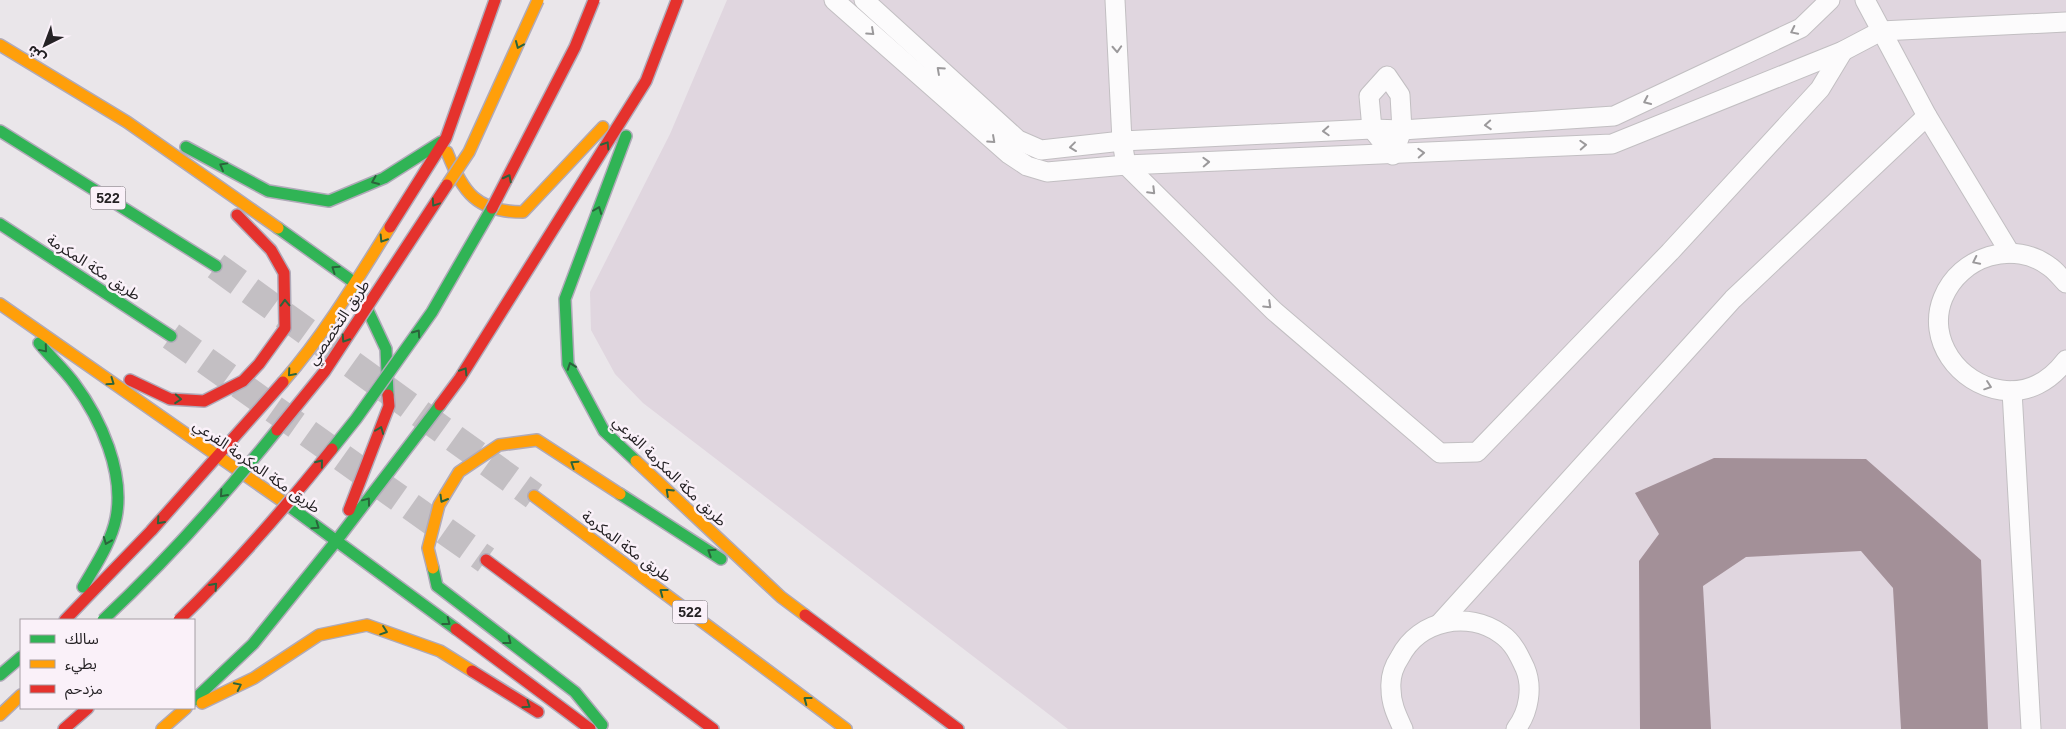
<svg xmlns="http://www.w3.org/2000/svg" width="2066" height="729" viewBox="0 0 2066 729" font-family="Arial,'Noto Sans Arabic',sans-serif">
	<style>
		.built { fill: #e0d6df }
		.building { fill: #a39098 }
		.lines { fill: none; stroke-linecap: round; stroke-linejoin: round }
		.highway-tunnel { stroke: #c3bfc3; stroke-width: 28; stroke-dasharray: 28 14; stroke-linecap: butt }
		.lane-casing { stroke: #c2bfc2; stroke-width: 21 }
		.fast-casing { stroke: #b0aab9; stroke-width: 14 }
		.slow-casing { stroke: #b0aab9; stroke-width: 14 }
		.jam-casing { stroke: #b0aab9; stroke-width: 14 }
		.lane { stroke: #fcfbfc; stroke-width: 19 }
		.fast { stroke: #30b455; stroke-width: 11 }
		.slow { stroke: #ff9f0a; stroke-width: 11 }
		.jam { stroke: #e5322d; stroke-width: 11 }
		.fast-bridge-casing { stroke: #b0aab9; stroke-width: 14; stroke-linecap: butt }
		.slow-bridge-casing { stroke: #b0aab9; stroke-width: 14; stroke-linecap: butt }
		.jam-bridge-casing { stroke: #b0aab9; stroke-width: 14; stroke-linecap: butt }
		.fast-bridge { stroke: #30b455; stroke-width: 11 }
		.slow-bridge { stroke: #ff9f0a; stroke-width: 11 }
		.jam-bridge { stroke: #e5322d; stroke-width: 11 }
		.oneway { stroke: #9b999b }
		.oneway2 { stroke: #2a643b }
		.labels { text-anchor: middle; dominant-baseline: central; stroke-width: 5; stroke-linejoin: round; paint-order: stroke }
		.shield { fill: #faf1f9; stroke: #656065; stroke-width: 1 }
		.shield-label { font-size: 14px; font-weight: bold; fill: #252225 }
		.street-label { font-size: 15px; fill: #252225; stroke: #faf1f9 }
	</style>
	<rect width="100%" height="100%" fill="#eae6ea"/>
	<path class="built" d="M727,0H2066V729H1068L643,403L615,374L591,330L590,292L670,134Z"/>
	<path class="building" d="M1714,458L1866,459L1981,560L1988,729H1901L1893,588L1861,551L1746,557L1703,586L1711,729H1640L1639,561L1659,534L1635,493Z"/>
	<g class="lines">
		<g class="highway-tunnel">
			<path d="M216,266L534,496"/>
			<path d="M171,336L486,560"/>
		</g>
		<defs>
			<g id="lane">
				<path d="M834,0L1009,154L1027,166L1047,172L1126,165L1274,311L1440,453L1477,452L1670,252L1820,89L1843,51"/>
				<path d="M864,0L1018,140L1041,150L1122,141L1372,129L1402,130L1614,116L1801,28L1830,0"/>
				<path d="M1115,0L1122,141L1126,165L1612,144L1843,51L1881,31L2066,22"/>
				<path d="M1865,0L1927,116L2010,253"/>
				<path d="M1387,76L1400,95L1402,130L1393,155L1372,129L1369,96Z"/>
				<path d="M2066,283C2061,278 2056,271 2050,267C2014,239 1960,256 1943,298C1926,340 1959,384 2001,390C2028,394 2050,381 2066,360"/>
				<path d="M2012,391L2031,729"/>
				<path d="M1440,623L1733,299L1927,116"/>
				<path d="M1403,729C1397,716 1391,704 1391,689C1390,678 1394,666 1400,657C1419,620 1468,610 1501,634C1513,642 1519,655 1525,668C1533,687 1529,712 1516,729"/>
			</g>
			<g id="fast">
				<path d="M0,131L216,266"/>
				<path d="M626,136L565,299L568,364L604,431L636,461"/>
				<path d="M186,147L268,191L329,201L384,178L441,142"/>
				<path d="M0,224L171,336"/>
				<path d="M278,228L355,283L386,349L388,395"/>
				<path d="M39,343C50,357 64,369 74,383C101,419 125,473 116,518C111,543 95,566 83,587"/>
				<path d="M620,494L721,559"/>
				<path d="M285,503L456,629"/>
				<path d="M433,568L437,586L575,692L602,725"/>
				<path d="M0,675L21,657"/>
				<path d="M194,700L253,644L337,540L440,405"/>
			</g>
			<g id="slow">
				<path d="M0,45L127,122L278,228"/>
				<path d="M447,152C463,193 477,212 523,212L603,127"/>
				<path d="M0,304L285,503"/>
				<path d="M283,382C324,335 357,280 390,227"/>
				<path d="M636,461L781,597L805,615"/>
				<path d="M534,496L846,729"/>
				<path d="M433,568L428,548L439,505L459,472L499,445L537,440L620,494"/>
				<path d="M202,703L254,678L319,635L367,625L440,651L472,671"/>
				<path d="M0,715L21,695"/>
				<path d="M162,729L186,708"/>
			</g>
			<g id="jam">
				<path d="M390,227L446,138L495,0"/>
				<path d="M130,380L170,399L204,401L243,381L259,364L285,328L284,273L271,250L237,215"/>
				<path d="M440,405L460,378L646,81L677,0"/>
				<path d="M349,510L389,406L388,395"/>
				<path d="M486,560L713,729"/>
				<path d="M805,615L958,729"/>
				<path d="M65,620L151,531L283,382"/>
				<path d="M456,629L590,729"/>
				<path d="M472,671L538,712"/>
				<path d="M64,729L88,708"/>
			</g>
		</defs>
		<use href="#lane" class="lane-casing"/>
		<use href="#fast" class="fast-casing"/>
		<use href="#slow" class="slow-casing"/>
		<use href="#jam" class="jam-casing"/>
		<use href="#lane" class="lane"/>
		<use href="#fast" class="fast"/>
		<use href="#slow" class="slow"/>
		<use href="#jam" class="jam"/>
		<defs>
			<g id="fast-bridge">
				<path d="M332,449L356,419L432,312L492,208"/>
				<path d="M103,620C165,562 224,496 277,430"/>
			</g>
			<path id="slow-bridge" d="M447,185L469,152L538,0"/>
			<g id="jam-bridge">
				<path d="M492,208L575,47L594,0"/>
				<path d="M277,430L325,371L447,185"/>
				<path d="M179,620C234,567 284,509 332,449"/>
			</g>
		</defs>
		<use href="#fast-bridge" class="fast-bridge-casing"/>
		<use href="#slow-bridge" class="slow-bridge-casing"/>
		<use href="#jam-bridge" class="jam-bridge-casing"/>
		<use href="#fast-bridge" class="fast-bridge"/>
		<use href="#slow-bridge" class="slow-bridge"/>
		<use href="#jam-bridge" class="jam-bridge"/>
	</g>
	<defs><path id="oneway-chevron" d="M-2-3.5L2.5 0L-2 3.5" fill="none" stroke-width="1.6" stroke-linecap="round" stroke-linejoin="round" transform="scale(1.25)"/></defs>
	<g class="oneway">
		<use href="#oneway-chevron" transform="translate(1794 31) rotate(154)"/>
		<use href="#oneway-chevron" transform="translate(871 32) rotate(42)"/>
		<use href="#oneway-chevron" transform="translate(1117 49) rotate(87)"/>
		<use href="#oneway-chevron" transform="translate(940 70) rotate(-138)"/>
		<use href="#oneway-chevron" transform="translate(1647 101) rotate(155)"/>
		<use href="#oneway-chevron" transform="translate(1488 125) rotate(176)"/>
		<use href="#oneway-chevron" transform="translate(1326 131) rotate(177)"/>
		<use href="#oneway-chevron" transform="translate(992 140) rotate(42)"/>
		<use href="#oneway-chevron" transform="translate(1583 145) rotate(-3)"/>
		<use href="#oneway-chevron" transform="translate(1073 147) rotate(173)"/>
		<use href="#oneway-chevron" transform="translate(1421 153) rotate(-3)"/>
		<use href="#oneway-chevron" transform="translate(1206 162) rotate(-2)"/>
		<use href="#oneway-chevron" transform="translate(1152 191) rotate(45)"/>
		<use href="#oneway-chevron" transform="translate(1976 261) rotate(154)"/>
		<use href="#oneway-chevron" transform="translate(1268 305) rotate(44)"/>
		<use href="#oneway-chevron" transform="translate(1988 386) rotate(19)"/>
	</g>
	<g class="oneway2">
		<use href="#oneway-chevron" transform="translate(519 45) rotate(113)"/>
		<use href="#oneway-chevron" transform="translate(606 145) rotate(-58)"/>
		<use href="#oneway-chevron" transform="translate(223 166) rotate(-151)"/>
		<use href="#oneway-chevron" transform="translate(508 178) rotate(-63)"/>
		<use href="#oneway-chevron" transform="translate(375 181) rotate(157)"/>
		<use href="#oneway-chevron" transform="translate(435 203) rotate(124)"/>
		<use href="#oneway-chevron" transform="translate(598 210) rotate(-69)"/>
		<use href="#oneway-chevron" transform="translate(383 239) rotate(122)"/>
		<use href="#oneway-chevron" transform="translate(335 269) rotate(-145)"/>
		<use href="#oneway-chevron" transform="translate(285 303) rotate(-92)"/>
		<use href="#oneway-chevron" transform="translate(417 333) rotate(-55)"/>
		<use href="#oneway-chevron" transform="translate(345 339) rotate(123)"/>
		<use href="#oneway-chevron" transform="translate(44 349) rotate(50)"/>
		<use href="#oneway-chevron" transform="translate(571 366) rotate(-110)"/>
		<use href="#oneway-chevron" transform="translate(464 371) rotate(-58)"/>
		<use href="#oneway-chevron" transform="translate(291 373) rotate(131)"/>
		<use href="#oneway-chevron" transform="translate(111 382) rotate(35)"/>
		<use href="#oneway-chevron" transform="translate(178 399) rotate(4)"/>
		<use href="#oneway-chevron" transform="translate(380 430) rotate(-69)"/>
		<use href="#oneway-chevron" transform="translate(320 463) rotate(-51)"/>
		<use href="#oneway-chevron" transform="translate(574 464) rotate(-147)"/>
		<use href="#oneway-chevron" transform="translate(669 492) rotate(-137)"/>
		<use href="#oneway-chevron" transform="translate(223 494) rotate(132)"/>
		<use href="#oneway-chevron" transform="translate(443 499) rotate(120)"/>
		<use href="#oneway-chevron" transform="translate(367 501) rotate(-53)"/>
		<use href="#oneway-chevron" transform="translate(160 521) rotate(132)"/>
		<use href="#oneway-chevron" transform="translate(316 526) rotate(35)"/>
		<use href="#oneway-chevron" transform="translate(107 541) rotate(112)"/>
		<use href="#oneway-chevron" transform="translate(711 552) rotate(-147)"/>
		<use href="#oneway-chevron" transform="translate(214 586) rotate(-48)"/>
		<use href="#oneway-chevron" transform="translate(663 592) rotate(-143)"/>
		<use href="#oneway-chevron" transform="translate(447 622) rotate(37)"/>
		<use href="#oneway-chevron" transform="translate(384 631) rotate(19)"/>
		<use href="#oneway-chevron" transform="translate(508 641) rotate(38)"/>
		<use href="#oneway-chevron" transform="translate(238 686) rotate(-26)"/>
		<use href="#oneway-chevron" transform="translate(807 700) rotate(-143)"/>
		<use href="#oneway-chevron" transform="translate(527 705) rotate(34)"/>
	</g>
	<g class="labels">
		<g class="shield">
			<rect x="90.5" y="186.5" width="35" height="23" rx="4"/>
			<rect x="672.5" y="600.5" width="35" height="23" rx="4"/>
		</g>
		<g class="shield-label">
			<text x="108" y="198">522</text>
			<text x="690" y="612">522</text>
		</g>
		<g class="street-label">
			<text transform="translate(94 267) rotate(33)">طريق مكة المكرمة</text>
			<text transform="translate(338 322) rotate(-56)">طريق التخصصي</text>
			<text transform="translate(257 466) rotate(35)">طريق مكة المكرمة الفرعي</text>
			<text transform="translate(670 471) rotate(44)">طريق مكة المكرمة الفرعي</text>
			<text transform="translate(627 546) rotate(37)">طريق مكة المكرمة</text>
		</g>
	</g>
	<rect x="20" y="619" width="175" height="90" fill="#faf1f9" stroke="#a59ea4"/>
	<rect x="30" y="635" width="25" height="8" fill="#30b455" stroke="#a59ea4"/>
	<text x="65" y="644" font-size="15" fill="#252225">سالك</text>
	<rect x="30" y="660" width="25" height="8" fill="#ff9f0a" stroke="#a59ea4"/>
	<text x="65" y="669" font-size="15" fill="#252225">بطيء</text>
	<rect x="30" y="685" width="25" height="8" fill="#e5322d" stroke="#a59ea4"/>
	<text x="65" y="694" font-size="15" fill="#252225">مزدحم</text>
	<g transform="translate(45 45) rotate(222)" stroke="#faf1f9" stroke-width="4" paint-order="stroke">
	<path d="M0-4L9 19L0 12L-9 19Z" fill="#252225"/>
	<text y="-8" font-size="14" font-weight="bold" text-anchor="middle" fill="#252225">ش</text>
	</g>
</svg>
